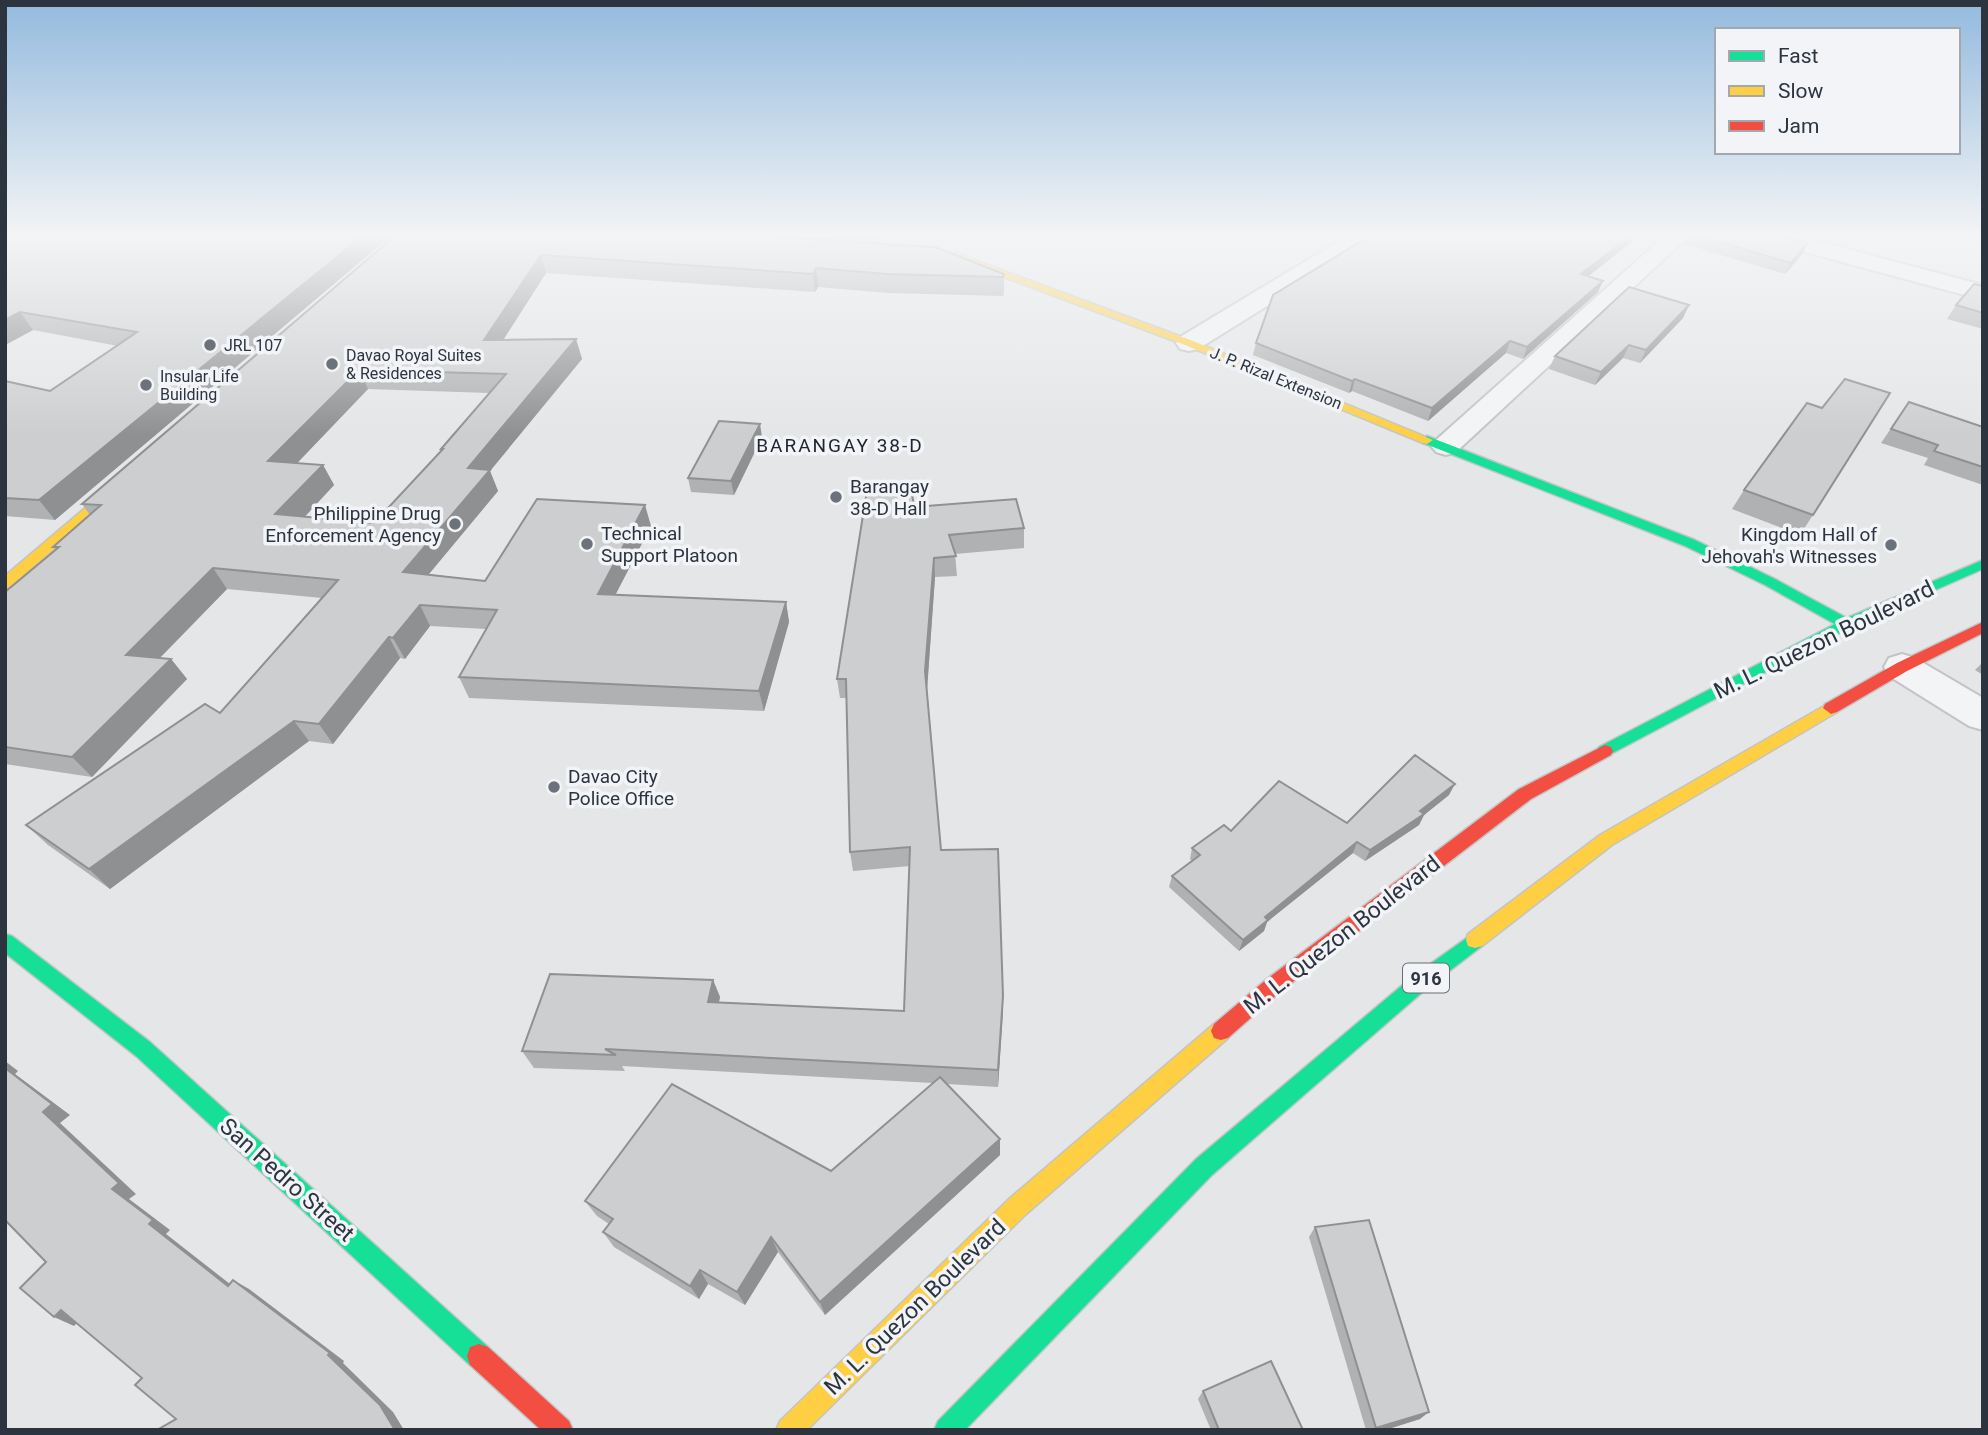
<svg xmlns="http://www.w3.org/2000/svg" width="1988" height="1435" viewBox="0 0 1988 1435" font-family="Roboto,sans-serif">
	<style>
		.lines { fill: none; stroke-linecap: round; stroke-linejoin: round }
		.street-casing { stroke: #c2c4c6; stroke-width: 4 }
		.fast-casing { stroke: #c2c4c6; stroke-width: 3 }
		.slow-casing { stroke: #c2c4c6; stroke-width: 3 }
		.jam-casing { stroke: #c2c4c6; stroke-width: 3 }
		.street { fill: #f3f4f5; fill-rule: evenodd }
		.fast { fill: #16e098; fill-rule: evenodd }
		.slow { fill: #ffcf43; fill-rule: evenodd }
		.jam { fill: #f24e42; fill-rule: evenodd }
		.wall { fill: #afb1b3; fill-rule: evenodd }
		.shaded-wall { fill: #8f9092 }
		.building { fill: #ccced0; stroke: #8f9092; stroke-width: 2; fill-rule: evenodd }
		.poi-dot { fill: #6c727b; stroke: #f2f4f7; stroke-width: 2.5 }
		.labels { text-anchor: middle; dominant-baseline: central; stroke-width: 7; stroke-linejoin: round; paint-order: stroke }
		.far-poi-label { font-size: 16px; fill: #2c3440; stroke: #f2f4f7; text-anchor: start }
		.far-street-label { font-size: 16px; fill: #2c3440; stroke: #f2f4f7 }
		.shield { fill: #f2f4f7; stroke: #676e77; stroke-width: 2 }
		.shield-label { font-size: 18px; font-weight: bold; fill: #2c3440 }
		.far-quarter-label { font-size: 19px; letter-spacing: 2px; fill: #1e2531; stroke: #f2f4f7 }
		.poi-label { font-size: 19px; fill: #2c3440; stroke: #f2f4f7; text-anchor: start }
		.near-street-label { font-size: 23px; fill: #2c3440; stroke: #f2f4f7 }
	</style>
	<rect width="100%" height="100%" fill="#e4e6e8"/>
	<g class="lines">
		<defs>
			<g id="street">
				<path d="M1351,234H1378L1375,239L1198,349L1189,351L1180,349L1176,343L1180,337Z"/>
				<path d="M1667,234H1691L1456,452L1446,455L1436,452L1431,446L1436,440Z"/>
				<path d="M1754,234H1790L1983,285V300L1757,239Z"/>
				<path d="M1902,654L1915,658L1983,698V730L1969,726L1889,676L1884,667L1889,658Z"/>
			</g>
			<g id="fast">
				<path d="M1427,436L1695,540L1775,579L1847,618L1983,560V569L1851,627L1605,757L1599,755L1597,751L1599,747L1835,624L1765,585L1685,546L1423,443L1421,440Z"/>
				<path d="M1475,932L1482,934L1484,940L1482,946L1426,989L1212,1175L965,1430H934L938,1421L1196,1159L1412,977Z"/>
				<path d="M5,934L12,936L150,1042L488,1347L491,1356L488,1365L479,1368L470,1365L136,1056L5,953Z"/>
			</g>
			<g id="slow">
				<path d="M956,253L1193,341L1433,440L1427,444L1423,443L1185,345L953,258V254Z"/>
				<path d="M128,474L134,478L132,481L10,587L5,588V576L124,475Z"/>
				<path d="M1831,702L1837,704L1839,708L1837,712L1612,845L1482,946L1475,948L1468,946L1466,940L1468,934L1600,835Z"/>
				<path d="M1221,1022L1228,1024L1231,1031L1228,1038L1025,1215L807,1430H776L780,1421L1009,1199L1214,1024Z"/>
			</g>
			<g id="jam">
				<path d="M1983,622V633L1907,671L1837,712L1831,714L1823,708L1825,704L1897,663Z"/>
				<path d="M1605,745L1611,747L1613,751L1611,755L1531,799L1281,991L1228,1038L1221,1040L1214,1038L1211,1031L1214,1024L1267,979L1519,789Z"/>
				<path d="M479,1344L488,1347L569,1421L573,1430H541L470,1365L467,1356L470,1347Z"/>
			</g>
		</defs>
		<use href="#street" class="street-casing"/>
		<use href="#fast" class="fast-casing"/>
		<use href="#slow" class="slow-casing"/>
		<use href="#jam" class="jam-casing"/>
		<use href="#street" class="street"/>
		<use href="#fast" class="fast"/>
		<use href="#slow" class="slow"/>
		<use href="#jam" class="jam"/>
	</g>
	<g class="wall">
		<path d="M5,234H393L55,520L5,516V381L50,391L118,346L33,330L5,345Z"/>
		<path d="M397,234L1004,274V292L1003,296L888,293L818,287L815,292L546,273L503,340L576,339L582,359L490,471L498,491L429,574L485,581L651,526L615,595L786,602L789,622L764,711L469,698L459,677L486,629L430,626L405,659L400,658L333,744L309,741L110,889L48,845L26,825L220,713L322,598L227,589L160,658L171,659L187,679L92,777L5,764V592L56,550L53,547L90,515L82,504ZM368,389L490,393L441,449L442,450L374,523L304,517L334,485L323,465L297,463Z"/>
		<path d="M738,234H880L881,244Z"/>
		<path d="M1649,234H1664L1660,237Z"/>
		<path d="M1689,234H1776L1808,243L1802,254L1785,274L1684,244Z"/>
		<path d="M1800,234H1819L1815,238Z"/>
		<path d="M1588,276L1598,292L1523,359L1506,353L1428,421L1352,391L1349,393L1253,355L1256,343Z"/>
		<path d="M1983,286V329L1947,319L1956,305Z"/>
		<path d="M1689,305L1683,318L1640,363L1623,358L1595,385L1549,369L1555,356Z"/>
		<path d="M1909,402L1983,427V485L1924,465L1928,458L1881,443Z"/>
		<path d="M762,437L734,495L691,492L688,478Z"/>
		<path d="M1744,490L1813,515L1800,535L1732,509Z"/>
		<path d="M914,507L1024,528V548L955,554L957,576L935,577L927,688L941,850L1003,996L998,1087L947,1084L1000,1139V1155L825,1315L778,1252L745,1305L708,1284L699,1299L614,1247L603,1232L609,1224L597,1216L585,1201L831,1171L933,1083L622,1066L625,1071L534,1068L522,1051L713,980L720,997L719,1002L904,1011L910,866L853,871L850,852L847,698H840L837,679Z"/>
		<path d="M1983,662V675L1975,670Z"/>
		<path d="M1449,795L1424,815L1419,825L1365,861L1353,853L1267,922L1264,931L1239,951L1169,887L1172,876L1192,861L1190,859L1192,848L1231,831L1347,823Z"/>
		<path d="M1315,1227L1420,1419L1385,1430H1366L1309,1237Z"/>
		<path d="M1203,1391L1303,1430H1211L1198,1399Z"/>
	</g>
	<g class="shaded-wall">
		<path d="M365,234H393L55,520L39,500Z"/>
		<path d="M1633,234H1642L1576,286L1581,274Z"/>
		<path d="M1808,243L1802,254L1785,274L1791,263Z"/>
		<path d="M541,255L546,273L491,359L484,340Z"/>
		<path d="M816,268L818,287L815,292L813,274Z"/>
		<path d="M1603,281L1598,292L1523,359L1527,347Z"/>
		<path d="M1689,305L1683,318L1640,363L1646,350Z"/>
		<path d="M20,312L33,330L5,345V320Z"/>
		<path d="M576,339L582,359L490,471L498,491L414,592L403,572L468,468Z"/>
		<path d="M1510,341L1506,353L1428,421L1432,408Z"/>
		<path d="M1629,345L1623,358L1595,385L1601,372Z"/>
		<path d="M359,370L368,389L280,481L268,461Z"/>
		<path d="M1355,379L1352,391L1349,393L1352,381Z"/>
		<path d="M760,424L762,437L734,495L731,481Z"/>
		<path d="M323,465L334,485L288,535L275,514Z"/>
		<path d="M645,505L651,526L605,615L598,594Z"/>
		<path d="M934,558L935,577L927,691L925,671Z"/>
		<path d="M213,568L227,589L143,675L126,655Z"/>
		<path d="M786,602L789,622L764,711L759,691Z"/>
		<path d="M420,605L430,626L405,659L393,638Z"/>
		<path d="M389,637L400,658L333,744L319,724Z"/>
		<path d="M171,659L187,679L92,777L72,757Z"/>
		<path d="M294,721L309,741L110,889L89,869Z"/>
		<path d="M1455,784L1449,795L1424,815L1419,825L1365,861L1370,850Z"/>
		<path d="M1357,842L1353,853L1267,922L1264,931L1239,951L1243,940L1265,917Z"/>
		<path d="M713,980L720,997L715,1019L708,1002Z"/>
		<path d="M1003,996V1013L998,1087V1070Z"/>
		<path d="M5,1061L18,1071L15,1074L70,1115L60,1123L136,1194L129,1199L170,1230L166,1234L244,1295L228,1286L149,1224L112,1189L43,1112L5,1068Z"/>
		<path d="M1000,1139V1155L825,1315L820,1302Z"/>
		<path d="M771,1237L778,1252L745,1305L737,1292Z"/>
		<path d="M700,1270L708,1284L699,1299L690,1286Z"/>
		<path d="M233,1280L249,1289L344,1361L343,1363L393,1412L404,1430H395Z"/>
		<path d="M61,1310L81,1319L74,1326L54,1317Z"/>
		<path d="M1429,1412L1420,1419L1385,1430H1374Z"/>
	</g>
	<g class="building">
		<path d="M5,234H365L39,500L5,498V381L50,391L137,332L20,312L5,320Z"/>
		<path d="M397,234H721L935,247L1004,274L1003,277L887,274L816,268L813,274L541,255L484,340L576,339L468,468L490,470L403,572L485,581L537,499L645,505L598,594L786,602L759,691L459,677L497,610L420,605L393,638L389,637L319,724L294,721L89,869L26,825L205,704L220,713L338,580L213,568L126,655L171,659L72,757L5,747V592L59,547H53L101,505L82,504ZM359,370L506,374L441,449H443L374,523L275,514L323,465L268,461Z"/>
		<path d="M1373,234H1633L1581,274L1603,281L1527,347L1510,341L1432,408L1355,379L1352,381L1256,343L1273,295Z"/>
		<path d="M1693,234H1776L1808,243L1791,263Z"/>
		<path d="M1974,284L1983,286V313L1956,305Z"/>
		<path d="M1629,287L1689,305L1646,350L1629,345L1601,372L1555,356Z"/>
		<path d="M1845,379L1890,393L1813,515L1744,490L1807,403L1822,408Z"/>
		<path d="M1909,402L1983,427V467L1934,451L1938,445L1891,429Z"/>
		<path d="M719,421L760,424L731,481L688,478Z"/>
		<path d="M911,487L914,507L1016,499L1024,528L949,535L956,556L934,558L925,671L941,850L998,849L1003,996L998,1070L605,1049L616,1055L522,1051L550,974L713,980L708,1002L904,1011L910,847L850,852L846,679H837L867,490Z"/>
		<path d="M1415,755L1455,784L1420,811L1424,814L1370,850L1357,842L1265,917L1268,920L1243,940L1172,876L1200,855L1192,848L1224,825L1231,831L1279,781L1347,823Z"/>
		<path d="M5,1068L52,1104L43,1112L119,1183L112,1189L153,1220L149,1224L228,1286L233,1280L330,1353L328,1355L380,1405L395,1430H157L176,1419L135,1385L142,1378L61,1310L54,1317L20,1288L46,1262L5,1220Z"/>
		<path d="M940,1077L1000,1139L820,1302L771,1237L737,1292L700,1270L690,1286L603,1232L613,1219L585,1201L672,1084L831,1171Z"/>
		<path d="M1369,1220L1429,1412L1376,1428L1315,1227Z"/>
		<path d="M1271,1361L1303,1430H1219L1203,1391Z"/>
	</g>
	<linearGradient id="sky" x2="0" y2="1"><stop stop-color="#93bade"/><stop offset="0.54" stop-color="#f3f4f5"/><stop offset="1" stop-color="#f3f4f5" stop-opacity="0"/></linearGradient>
	<rect width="1988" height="435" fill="url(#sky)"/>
	<g class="poi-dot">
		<circle cx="210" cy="345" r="7"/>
		<circle cx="332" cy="364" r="7"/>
		<circle cx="146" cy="385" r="7"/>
		<circle cx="836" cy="497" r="7"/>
		<circle cx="455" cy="524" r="7"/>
		<circle cx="587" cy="544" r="7"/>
		<circle cx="1891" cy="545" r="7"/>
		<circle cx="554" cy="787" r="7"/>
	</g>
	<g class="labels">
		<g class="far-poi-label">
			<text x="224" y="345">JRL 107</text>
			<text x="346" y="355">Davao Royal Suites<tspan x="346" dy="18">&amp; Residences</tspan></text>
			<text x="160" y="376">Insular Life<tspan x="160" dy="18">Building</tspan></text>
		</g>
		<g class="far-street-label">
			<text transform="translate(1276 378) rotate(22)">J. P. Rizal Extension</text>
		</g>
		<rect class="shield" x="1403" y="963.5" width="46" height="29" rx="5"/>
		<g class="shield-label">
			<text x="1426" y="978">916</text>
		</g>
		<g class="far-quarter-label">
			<text x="840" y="445">BARANGAY 38-D</text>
		</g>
		<g class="poi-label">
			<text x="850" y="486">Barangay<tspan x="850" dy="22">38-D Hall</tspan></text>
			<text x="441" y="513" text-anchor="end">Philippine Drug<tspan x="441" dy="22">Enforcement Agency</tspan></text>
			<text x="601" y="533">Technical<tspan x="601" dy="22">Support Platoon</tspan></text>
			<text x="1877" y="534" text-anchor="end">Kingdom Hall of<tspan x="1877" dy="22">Jehovah's Witnesses</tspan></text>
			<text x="568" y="776">Davao City<tspan x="568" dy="22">Police Office</tspan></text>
		</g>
		<g class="near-street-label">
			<text transform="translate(1824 640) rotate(-26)">M. L. Quezon Boulevard</text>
			<text transform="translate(1342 935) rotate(-38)">M. L. Quezon Boulevard</text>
			<text transform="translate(287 1180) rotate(42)">San Pedro Street</text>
			<text transform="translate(915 1307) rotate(-44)">M. L. Quezon Boulevard</text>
		</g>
	</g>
	<rect width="1988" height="1435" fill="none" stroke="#2c3440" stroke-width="14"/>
	<rect x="1715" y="28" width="245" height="126" fill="#f2f4f7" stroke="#a3a7ae" stroke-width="2"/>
	<rect x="1729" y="51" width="35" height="10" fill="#16e098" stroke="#a3a7ae" stroke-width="2"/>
	<text x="1778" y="63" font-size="21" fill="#2c3440">Fast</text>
	<rect x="1729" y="86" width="35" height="10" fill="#ffcf43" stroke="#a3a7ae" stroke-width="2"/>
	<text x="1778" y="98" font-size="21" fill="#2c3440">Slow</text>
	<rect x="1729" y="121" width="35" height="10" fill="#f24e42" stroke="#a3a7ae" stroke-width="2"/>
	<text x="1778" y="133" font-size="21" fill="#2c3440">Jam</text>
</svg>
